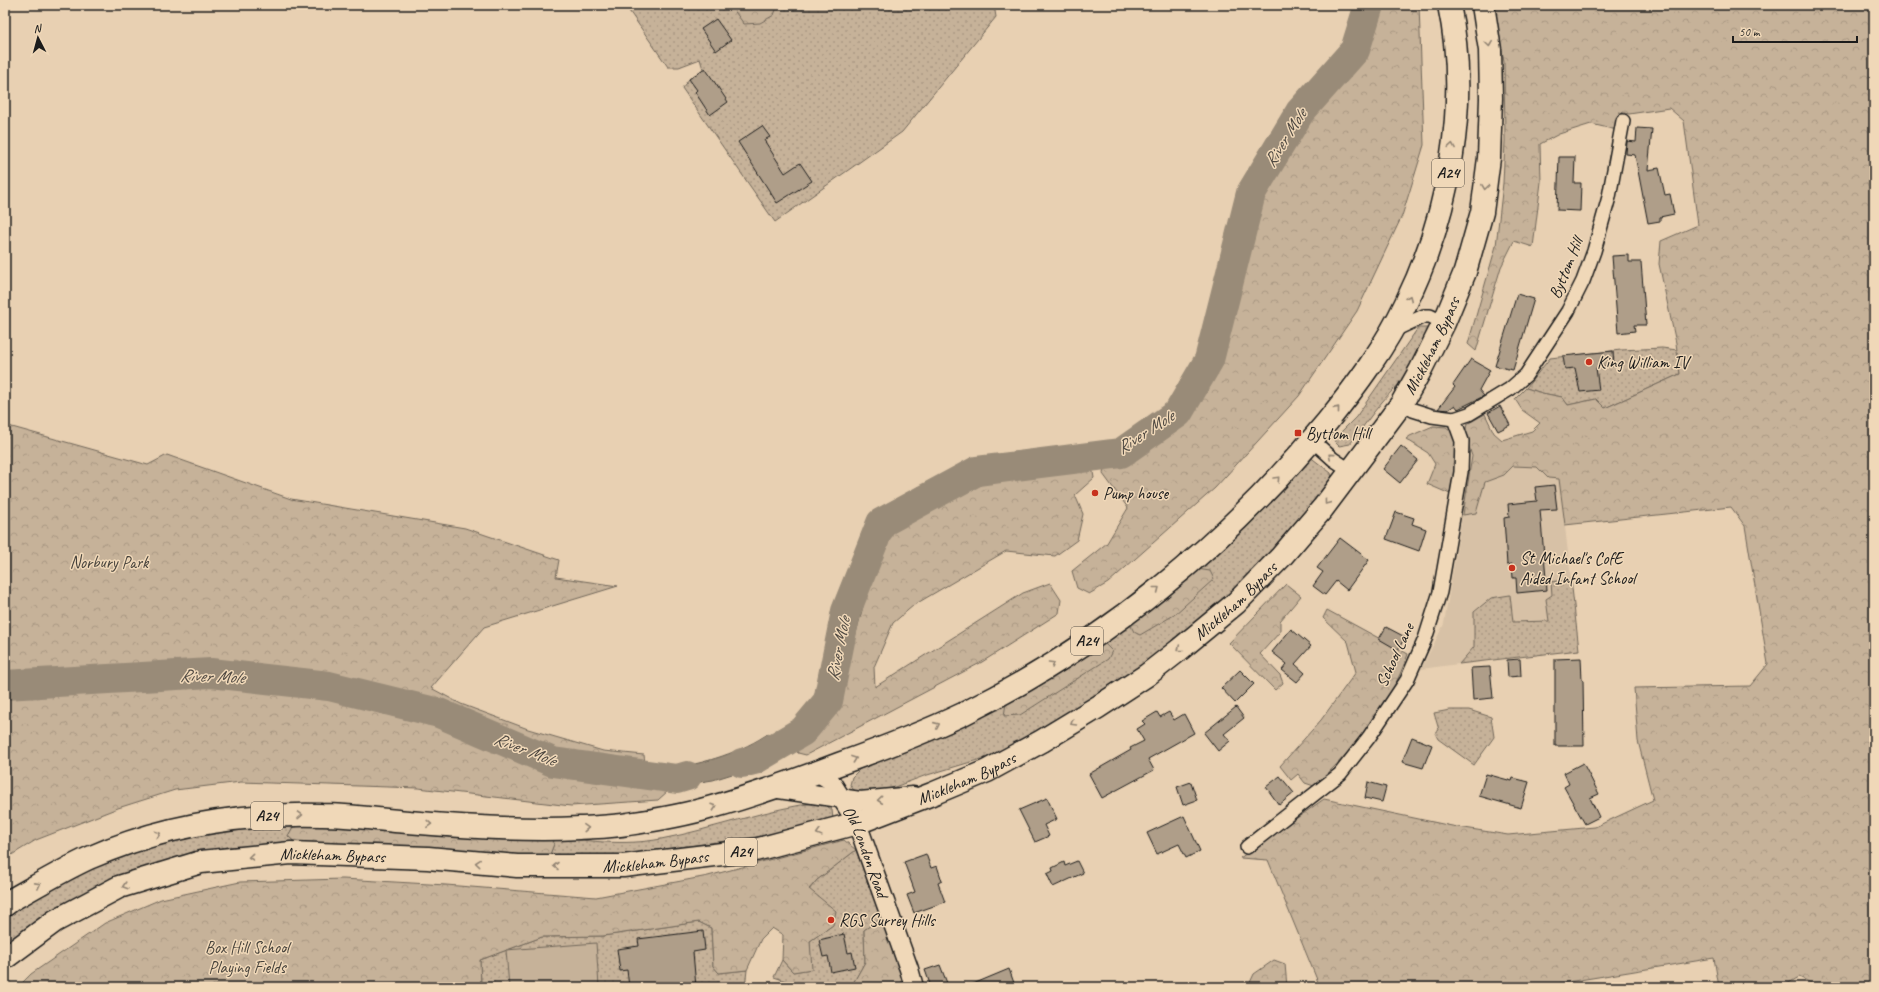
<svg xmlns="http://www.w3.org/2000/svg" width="1879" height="992" viewBox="0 0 1879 992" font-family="Caveat,sans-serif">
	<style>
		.built { fill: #d7c1a6 }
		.grass { fill: url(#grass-dots); stroke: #71675a }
		.forest { fill: url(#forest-crowns); stroke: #71675a }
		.pitch { fill: #c6b299; stroke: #71675a }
		.water { fill: #998b78; stroke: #675f53 }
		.pier { fill: #e8d0b2 }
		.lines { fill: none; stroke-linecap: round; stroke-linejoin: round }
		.river { stroke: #998b78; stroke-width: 30 }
		.building { fill: #af9e89; stroke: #1c1c1c }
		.street-casing { stroke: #1c1c1c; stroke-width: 16 }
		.secondary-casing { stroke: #1c1c1c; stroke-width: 21 }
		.highway-casing { stroke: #1c1c1c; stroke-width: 25 }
		.street { stroke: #f0d8b8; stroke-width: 13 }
		.secondary { stroke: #f0d8b8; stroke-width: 18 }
		.highway { stroke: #f0d8b8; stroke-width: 22 }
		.oneway { stroke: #918372 }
		.poi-dot { fill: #c8321e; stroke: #f0d8b8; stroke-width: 1.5 }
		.labels { text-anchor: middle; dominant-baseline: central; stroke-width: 3; stroke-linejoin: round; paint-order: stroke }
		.shield { fill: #f0d8b8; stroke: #5c544b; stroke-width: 1 }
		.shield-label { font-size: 16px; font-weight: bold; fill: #1c1c1c }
		.street-label { font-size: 17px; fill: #1c1c1c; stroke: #f0d8b8 }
		.poi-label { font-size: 17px; fill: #1c1c1c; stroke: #f0d8b8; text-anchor: start }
		.park-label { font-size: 17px; fill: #46423b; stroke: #f0d8b8 }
		.water-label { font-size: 18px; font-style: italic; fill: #4e4841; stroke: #f0d8b8 }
	</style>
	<defs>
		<pattern id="grass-dots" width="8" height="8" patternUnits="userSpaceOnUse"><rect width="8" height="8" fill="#c6b299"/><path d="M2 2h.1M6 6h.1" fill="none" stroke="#aa9883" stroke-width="1.8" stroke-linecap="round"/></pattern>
		<pattern id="forest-crowns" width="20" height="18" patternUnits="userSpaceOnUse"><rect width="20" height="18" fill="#c6b299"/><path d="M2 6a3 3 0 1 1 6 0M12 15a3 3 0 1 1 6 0" fill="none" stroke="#aa9883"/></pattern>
	</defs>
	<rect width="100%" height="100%" fill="#e8d0b2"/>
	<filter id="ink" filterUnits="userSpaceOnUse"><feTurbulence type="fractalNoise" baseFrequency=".025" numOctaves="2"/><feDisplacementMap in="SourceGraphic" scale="8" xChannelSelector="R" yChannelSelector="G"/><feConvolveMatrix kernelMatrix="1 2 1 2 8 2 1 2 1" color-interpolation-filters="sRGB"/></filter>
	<g filter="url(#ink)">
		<path class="built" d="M1556,447L1579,650L1496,659L1421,669L1444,624L1472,456Z"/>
		<g class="grass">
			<path d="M625,5H994L996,17L902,132L775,222L682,88L689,79L703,69L700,59L679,67H668Z"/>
			<path d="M1418,328H1429C1434,354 1398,383 1382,402C1371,415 1361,430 1350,444L1339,446L1335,442L1333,437L1340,433L1356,417Z"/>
			<path d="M1662,348L1677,350L1680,374L1605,408L1596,399L1568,405L1562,397L1542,393L1526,388L1550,358L1621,350Z"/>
			<path d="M1309,456L1331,473L1333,484L1279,546L1218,607L1165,650L1035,735L991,756L924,776L876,794L856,793L850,785L852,777L860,769L934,739L991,711L1051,678L1114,636L1178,586Z"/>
			<path d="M1571,579L1579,650L1459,664L1474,647V612L1491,598L1510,595L1513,622L1549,621L1546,599L1552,595L1551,582Z"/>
			<path d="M1450,710H1469L1491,717L1494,737L1474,765L1438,739L1435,733L1439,730L1434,713Z"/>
			<path d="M822,802L832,810L833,819L762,836L667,849L616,855L549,857L554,844L549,836C586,841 624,846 661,839C715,829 767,808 822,802Z"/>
			<path d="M293,827L288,836L296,844L228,847L166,862L5,947V915L107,859L182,837L244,828Z"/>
			<path d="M856,850L882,918L864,930L865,962L851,987H803L774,977L782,960L793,972L811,969L810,941L833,925L809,890L817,880Z"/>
			<path d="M699,922L711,928L713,966L719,973L747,970L745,987H481L480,960L542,937L603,936Z"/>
		</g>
		<g class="forest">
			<path d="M730,5H778L774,15L760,23L744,24Z"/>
			<path d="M1378,5H1419L1424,145L1402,216L1357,311L1299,396L1215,488L1108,583L1089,594L1077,588L1072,571L1107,543L1128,508L1103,474L1104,465L1131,460L1158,444L1185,415L1218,367L1232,319L1257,205L1305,123L1349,73L1370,38Z"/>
			<path d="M1494,5H1874V987H1819L1799,977L1782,987H1719L1714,958L1537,987H1320L1268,860L1240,858L1324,799L1452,826L1508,835L1595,827L1653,800L1638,741L1634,688L1750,686L1768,664L1745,526L1731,507L1565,525L1559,479L1548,478L1537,467L1513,466L1504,475L1485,482L1476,513L1463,515L1472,456L1465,434L1467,424L1485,414L1494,433L1502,440L1532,431L1540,423L1522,410L1515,399L1526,388L1542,393L1562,397L1568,405L1596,399L1605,408L1680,374L1676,343L1659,264L1661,241L1698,225L1684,121L1669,108L1629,114L1619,112L1617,130L1591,124L1559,134L1540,144L1541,182L1533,247L1514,241L1501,267L1476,351L1468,344L1496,246L1503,183L1505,141L1504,62Z"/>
			<path d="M5,425L148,465L167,455L291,499L465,528L559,560L556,577L618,586L484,627L431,688L461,704L528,729L603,751L644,755L647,781L668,791L658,800L571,806L418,788L241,782L175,790L118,808L36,840L5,859Z"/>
			<path d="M1433,426L1446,427L1454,433L1457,456L1450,494L1427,484L1435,464L1428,453L1406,439L1410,436Z"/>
			<path d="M1092,466L1094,478L1075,495L1083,514L1077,540L1055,556L1006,551L914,605L893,623L874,667L875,687L1023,593L1050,583L1061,600L1059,613L982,662L806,755L798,753L794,747L835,714L866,595L893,532L984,480Z"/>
			<path d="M1197,569L1210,571L1214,579L1174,615L1140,635L1134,632L1130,624Z"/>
			<path d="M1286,584L1301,596L1280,621V632L1260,654L1280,675L1283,683L1275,690L1229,643Z"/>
			<path d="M1327,610L1408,654C1390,706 1354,750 1314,786L1305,783L1298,774L1291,780L1280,766L1321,720L1356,672L1348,642L1323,618Z"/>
			<path d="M1104,643L1112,651L1108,659L1020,715L1004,716L1006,703L1051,678Z"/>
			<path d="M318,824L549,836L554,844L549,857L297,844L288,836L293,827Z"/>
			<path d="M844,840L856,850L817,880L809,889L836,911L833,925L810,941L812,969L793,972L782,960L783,935L772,928L761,939L747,970L719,973L713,966L711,928L699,922L603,936L542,937L480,960L481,987H18L31,974L105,923L161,899L240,882L343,879L446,885L596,897L708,876Z"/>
			<path d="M882,918L906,987H851L865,962L864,930Z"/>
			<path d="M1274,960L1285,964L1287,987H1248L1254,974Z"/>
		</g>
		<path class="pitch" d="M596,943L599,986L509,987L506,950Z"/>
		<path class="water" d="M769,733L786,756L758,766L713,780L662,788L647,781L645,766C653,767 662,768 670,768C702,765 744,751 769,733Z"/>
		<path class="pier" d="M768,731H771L788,754V757Z"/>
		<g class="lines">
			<g class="river">
				<path d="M5,685L211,673L329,686L439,713L553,762L677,779L687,776"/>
				<path d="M742,763L754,760L803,731L828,701L846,611L881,523L977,471L1121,453L1178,413L1209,360L1251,193L1300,112L1355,50L1369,5"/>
			</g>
		</g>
		<g class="building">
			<path d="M716,19L731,40L716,51L701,29Z"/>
			<path d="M705,68L728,102L710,115L695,92L697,90L689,79Z"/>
			<path d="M762,126L770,137L764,140L785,173L800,163L812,181L777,203L738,142Z"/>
			<path d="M1637,128L1652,129L1648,170L1659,168L1665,195L1670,194L1674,214L1660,217V221L1648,223L1635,155L1626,154L1627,141L1636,142Z"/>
			<path d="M1559,157H1575L1574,183H1581L1580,211L1557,210Z"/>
			<path d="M1629,255V262H1641L1646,325H1634L1635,331L1618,333L1612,256Z"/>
			<path d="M1517,294L1534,299L1513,370L1495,366Z"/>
			<path d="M1613,351L1614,366L1596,368L1599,390L1580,392L1575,368L1565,369L1563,356Z"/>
			<path d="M1471,359L1490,370L1479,390L1484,396L1458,409L1455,405L1448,410L1438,409L1455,387L1453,385Z"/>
			<path d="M1500,406L1510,425L1498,431L1488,413Z"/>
			<path d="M1401,446L1418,460L1400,483L1383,469Z"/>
			<path d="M1554,485L1557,509L1540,510L1547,590L1517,593L1516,578H1513L1512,564L1507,565L1504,518L1509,517L1508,504L1537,501L1535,487Z"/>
			<path d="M1396,512L1414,518L1412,524L1426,529L1419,551L1386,539Z"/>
			<path d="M1340,538L1369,560L1347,590L1336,581L1325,595L1313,586L1323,572L1317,568Z"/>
			<path d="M1386,627L1405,637L1398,650L1379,639Z"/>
			<path d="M1291,629L1311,646L1295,664L1305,673L1297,682L1282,670L1287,664L1272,652Z"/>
			<path d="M1581,658L1582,680H1583L1584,746H1555V659Z"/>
			<path d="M1520,659L1521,676L1508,677L1507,660Z"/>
			<path d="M1490,667L1493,698L1473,700L1471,668Z"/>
			<path d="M1240,670L1254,684L1235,703L1221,688Z"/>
			<path d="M1236,707L1244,718L1224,734L1230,741L1218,751L1204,733Z"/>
			<path d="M1157,712L1160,717L1169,712L1174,720L1184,714L1194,733L1148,759L1154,770L1102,798L1089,774L1131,750L1130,748L1144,741L1137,729L1145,724L1142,721Z"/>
			<path d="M1412,737L1432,745L1423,768L1402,762Z"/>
			<path d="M1583,763L1599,794L1590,798L1599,817L1585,824L1564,787L1569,784L1564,773Z"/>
			<path d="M1486,774L1512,781L1513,778L1529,782L1521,808L1479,796Z"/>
			<path d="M1280,776L1294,793L1279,805L1266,787Z"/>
			<path d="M1191,782L1197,800L1183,805L1177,787Z"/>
			<path d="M1368,782L1386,787L1382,802L1365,798Z"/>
			<path d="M1047,798L1057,819L1044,825L1049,836L1035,842L1019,810Z"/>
			<path d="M1184,816L1200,851L1186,858L1179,844L1157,854L1147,833Z"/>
			<path d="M926,854L931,868L937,866L942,881L938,883L945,902L914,913L907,895L915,892L904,862Z"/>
			<path d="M1077,861L1083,873L1053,887L1047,874L1053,871L1052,868L1064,862L1065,866Z"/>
			<path d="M703,931L705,950L693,952L696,987H629L627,970L620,971L617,949L639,946L638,939Z"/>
			<path d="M844,934L848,953L852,952L855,967L831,972L828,956L823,957L819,940Z"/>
			<path d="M940,965L947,983L931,987L925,970Z"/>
			<path d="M1009,969L1014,983L1004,987H966Z"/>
		</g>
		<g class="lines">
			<defs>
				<g id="street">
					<path d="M1394,330L1424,316H1430L1444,323"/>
					<path d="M1402,403L1413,410L1432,416L1454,419L1469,414L1510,389L1526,375L1568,311L1583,281L1594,251L1609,197L1623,121"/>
					<path d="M1312,440L1333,459L1351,471"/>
					<path d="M1247,847L1340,774L1369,737L1407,680L1425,639L1440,592L1461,472L1462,441L1454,419"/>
				</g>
				<g id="secondary">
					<path id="s1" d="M817,772L830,780L857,823L909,969L914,987"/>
					<path d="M772,788L860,801L913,796"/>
				</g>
				<g id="highway">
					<path d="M5,905L13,899C38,885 63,870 89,858C162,826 242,813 322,815C351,815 380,820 408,822C465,827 523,831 580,828C596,827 612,827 628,824C656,820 685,815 712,807C755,795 797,780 839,764C881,749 923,733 963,714C1103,645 1228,543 1327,422C1356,386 1386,346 1406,303C1449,215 1470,102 1449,5"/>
					<path id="s2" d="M5,958L55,921L119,887L201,862L291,853L428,858L517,866H623L755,850L857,823L932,794L987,771L1042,741L1098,707L1147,675L1179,650L1236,603L1281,557L1323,508L1402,403L1420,371L1444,323L1465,272L1482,212L1489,158L1491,98L1490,50L1483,5"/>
				</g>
			</defs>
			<use href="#street" class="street-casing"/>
			<use href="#secondary" class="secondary-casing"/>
			<use href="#highway" class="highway-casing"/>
			<use href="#street" class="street"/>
			<use href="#secondary" class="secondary"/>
			<use href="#highway" class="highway"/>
		</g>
		<defs><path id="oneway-chevron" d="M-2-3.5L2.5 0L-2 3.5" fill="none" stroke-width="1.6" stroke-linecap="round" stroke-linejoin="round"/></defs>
		<g class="oneway">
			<use href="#oneway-chevron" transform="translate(1489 44) rotate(83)"/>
			<use href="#oneway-chevron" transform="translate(1452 146) rotate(-81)"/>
			<use href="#oneway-chevron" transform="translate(1485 187) rotate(98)"/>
			<use href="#oneway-chevron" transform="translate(1409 298) rotate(-67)"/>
			<use href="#oneway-chevron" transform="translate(1337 409) rotate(-51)"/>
			<use href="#oneway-chevron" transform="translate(1331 456) rotate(-139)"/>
			<use href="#oneway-chevron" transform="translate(1277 479) rotate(-47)"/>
			<use href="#oneway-chevron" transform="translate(1327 502) rotate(127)"/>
			<use href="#oneway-chevron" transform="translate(1157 589) rotate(-38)"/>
			<use href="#oneway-chevron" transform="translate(1180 649) rotate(141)"/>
			<use href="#oneway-chevron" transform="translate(1052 664) rotate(-31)"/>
			<use href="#oneway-chevron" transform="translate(1073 723) rotate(149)"/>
			<use href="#oneway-chevron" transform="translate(937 725) rotate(-24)"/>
			<use href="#oneway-chevron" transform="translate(854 759) rotate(-20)"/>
			<use href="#oneway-chevron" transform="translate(880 800) rotate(174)"/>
			<use href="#oneway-chevron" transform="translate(714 807) rotate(-18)"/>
			<use href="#oneway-chevron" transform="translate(300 815) rotate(-1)"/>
			<use href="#oneway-chevron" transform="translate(429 824) rotate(3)"/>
			<use href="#oneway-chevron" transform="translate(586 828) rotate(-3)"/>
			<use href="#oneway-chevron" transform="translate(819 833) rotate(165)"/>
			<use href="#oneway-chevron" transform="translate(158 834) rotate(-19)"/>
			<use href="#oneway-chevron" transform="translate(251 857) rotate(174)"/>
			<use href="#oneway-chevron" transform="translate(478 863) rotate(-175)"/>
			<use href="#oneway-chevron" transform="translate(556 866) rotate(-180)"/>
			<use href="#oneway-chevron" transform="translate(38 885) rotate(-28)"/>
			<use href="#oneway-chevron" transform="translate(125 886) rotate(162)"/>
		</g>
	</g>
	<g class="poi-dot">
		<circle cx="1589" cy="362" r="4"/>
		<rect x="1294" y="429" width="8" height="8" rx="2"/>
		<circle cx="1095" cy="493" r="4"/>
		<circle cx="1512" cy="568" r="4"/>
		<circle cx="831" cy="920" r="4"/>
	</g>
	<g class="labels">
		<g class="shield">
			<rect x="1432" y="159" width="32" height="28" rx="3"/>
			<rect x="1071" y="627" width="32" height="28" rx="3"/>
			<rect x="251" y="802" width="32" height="28" rx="3"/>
			<rect x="725" y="838" width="32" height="28" rx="3"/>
		</g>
		<g class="shield-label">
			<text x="1448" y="173">A24</text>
			<text x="1087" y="641">A24</text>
			<text x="267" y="816">A24</text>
			<text x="741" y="852">A24</text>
		</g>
		<g class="street-label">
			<text transform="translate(1566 268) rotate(-68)">Byttom Hill</text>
			<text stroke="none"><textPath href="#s2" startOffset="1648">Mickleham Bypass</textPath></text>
			<text stroke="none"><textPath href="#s2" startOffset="1324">Mickleham Bypass</textPath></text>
			<text transform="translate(1395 655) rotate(-65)">School Lane</text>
			<text stroke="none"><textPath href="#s2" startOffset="1000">Mickleham Bypass</textPath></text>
			<text stroke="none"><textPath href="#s1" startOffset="96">Old London Road</textPath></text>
			<text stroke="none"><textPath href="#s2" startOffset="352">Mickleham Bypass</textPath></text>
			<text stroke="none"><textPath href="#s2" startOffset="676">Mickleham Bypass</textPath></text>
		</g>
		<g class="poi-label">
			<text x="1597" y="362">King William IV</text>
			<text x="1306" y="433">Byttom Hill</text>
			<text x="1103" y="493">Pump house</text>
			<text x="1520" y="558">St Michael's CofE<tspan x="1520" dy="20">Aided Infant School</tspan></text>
			<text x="839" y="920">RGS Surrey Hills</text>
		</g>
		<g class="park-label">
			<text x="109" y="562">Norbury Park</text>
			<text x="247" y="947">Box Hill School<tspan x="247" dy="20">Playing Fields</tspan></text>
		</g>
		<g class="water-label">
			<text transform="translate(1285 138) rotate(-58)">River Mole</text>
			<text transform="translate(1145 432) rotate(-33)">River Mole</text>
			<text transform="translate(838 649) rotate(-79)">River Mole</text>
			<text transform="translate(212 676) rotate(2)">River Mole</text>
			<text transform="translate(525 749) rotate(21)">River Mole</text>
		</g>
	</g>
	<rect width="1879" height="992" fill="none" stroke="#f0d8b8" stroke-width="20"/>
	<rect x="10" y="10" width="1859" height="972" fill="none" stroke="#1c1c1c" stroke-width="1.5" filter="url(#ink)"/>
	<g transform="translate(38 38) rotate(354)" stroke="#f0d8b8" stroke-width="3" paint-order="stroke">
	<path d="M0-3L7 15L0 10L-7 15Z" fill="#1c1c1c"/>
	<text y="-6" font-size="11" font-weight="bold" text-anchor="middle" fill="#1c1c1c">N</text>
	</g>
	<path d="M1733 36v6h124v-6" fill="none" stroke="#1c1c1c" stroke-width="2"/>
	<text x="1739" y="36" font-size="12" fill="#1c1c1c" stroke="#f0d8b8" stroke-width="3" paint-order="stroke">50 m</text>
</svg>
